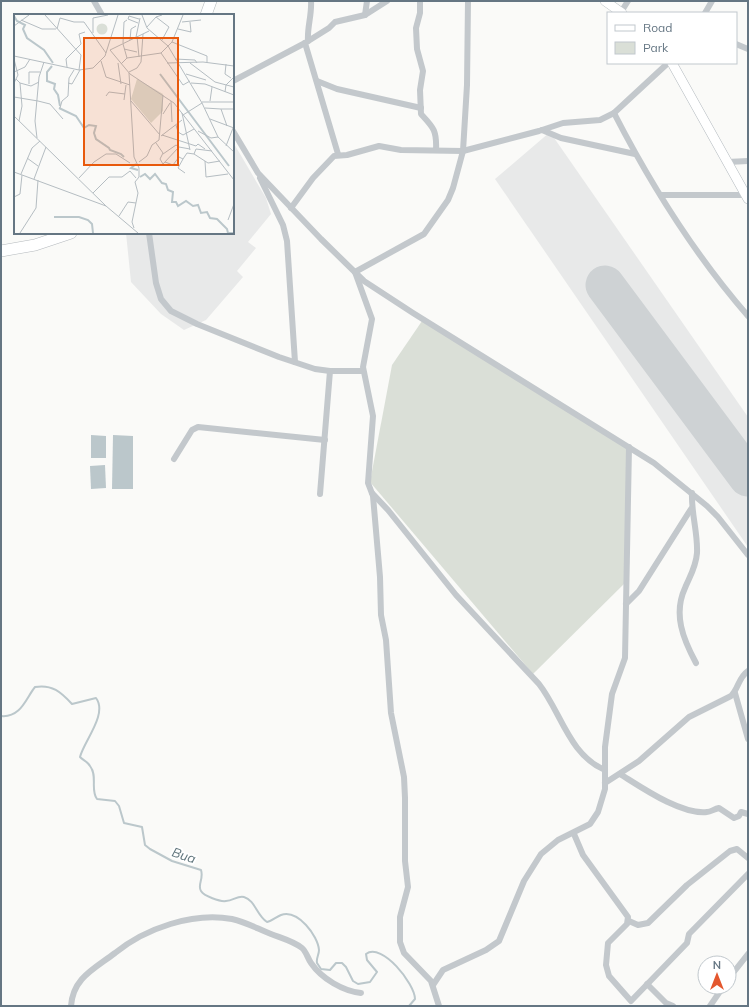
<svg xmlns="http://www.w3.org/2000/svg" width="749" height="1007" viewBox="0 0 749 1007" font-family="Mulish,sans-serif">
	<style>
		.built { fill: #e8e9e9 }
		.green { fill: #dadfd7 }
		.water { fill: #bbc7cb }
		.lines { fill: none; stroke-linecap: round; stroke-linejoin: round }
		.stream { stroke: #bbc7cb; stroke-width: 2 }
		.runway { stroke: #ced2d4; stroke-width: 39 }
		.secondary-casing { stroke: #b3babf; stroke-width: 10 }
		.highway-casing { stroke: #b4b9bd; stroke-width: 12 }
		.street { stroke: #c3c8cc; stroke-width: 6 }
		.secondary { stroke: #fff; stroke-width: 9 }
		.highway { stroke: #fff; stroke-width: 11 }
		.labels { text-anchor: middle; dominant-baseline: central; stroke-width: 4; stroke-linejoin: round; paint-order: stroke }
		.water-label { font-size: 13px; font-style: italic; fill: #60757c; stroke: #fff }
		.inset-river { fill: none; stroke: #bbc7cb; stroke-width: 2 }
		.inset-road { fill: none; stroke: #b5bdc2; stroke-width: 1 }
		.view { fill: #e8590c; fill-opacity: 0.15; stroke: #e8590c; stroke-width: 2 }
		.inset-edge { fill: none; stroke: #657683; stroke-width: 2 }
	</style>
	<rect width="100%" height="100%" fill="#fafaf8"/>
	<g class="built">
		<path d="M550,132L748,417V547L495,179Z"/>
		<path d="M233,142L266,198L271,214L248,242L256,248L237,271L243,277L206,320L184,330L161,314L131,282L126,233H233Z"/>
	</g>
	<path class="green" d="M422,321L627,446V581L533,674L370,482L392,365Z"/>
	<g class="water">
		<path d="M91,435L106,436V458H91Z"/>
		<path d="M113,435L133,436V489H112Z"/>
		<path d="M105,465L106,488L91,489L90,466Z"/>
	</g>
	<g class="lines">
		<path class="stream" d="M1,716C21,718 26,698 35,687C52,684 61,692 72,704L96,698C108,714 84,741 80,757C83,760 88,762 90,766C98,776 90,790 97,799L115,801L119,806L124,823L142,827L145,845L150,849L172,861L201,870C204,879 197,885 201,891C204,896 220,902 226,901C233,901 238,895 244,897C255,900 257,916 267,922C272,921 276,917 281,915C298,909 318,936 319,950C319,955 316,958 317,963L321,969L330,970L336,963H342L346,967L353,981L358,984L370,982L377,972L367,960L366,954C382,942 415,984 415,999L409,1006"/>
		<path class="runway" d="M605,285L748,477"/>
		<defs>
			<g id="secondary">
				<path d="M605,1L622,13"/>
				<path d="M672,63L748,199"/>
			</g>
			<g id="highway">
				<path d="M206,15L211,1"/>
				<path d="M1,251L35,245L71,233"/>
			</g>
		</defs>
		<use href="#secondary" class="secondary-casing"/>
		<use href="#highway" class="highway-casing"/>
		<g class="street">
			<path d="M94,1L102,15"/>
			<path d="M420,1V13L416,28L417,49L423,71L420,90L421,114C433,127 437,130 436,150"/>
			<path d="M621,12L628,1"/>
			<path d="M705,13L712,1"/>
			<path d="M365,15L367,1"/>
			<path d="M308,41C307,27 312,15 311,1"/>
			<path d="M305,43L338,154"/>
			<path d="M736,44L748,49"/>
			<path d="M233,81L305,43L329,28L335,22L365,15L387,1"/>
			<path d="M317,81L337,89L421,108"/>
			<path d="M614,113C651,185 695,255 748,316"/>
			<path d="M542,130L561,138L635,154"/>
			<path d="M233,131L258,173L321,239L364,281L413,313L654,463L707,506L718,517L748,555"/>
			<path d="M727,162L748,161"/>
			<path d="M260,178L283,225L287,241L295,362"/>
			<path d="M661,195H747"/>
			<path d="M291,208L313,178L334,156L347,155L379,146L401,150L463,151L539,131L563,123L600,120L614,113L668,63"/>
			<path d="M149,233L156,283L161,299L171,311L197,324L279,357L315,369L330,371H363"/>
			<path d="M355,272L372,319L363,367L373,416L368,483L373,496L380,577L381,615L386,640L391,713L404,777L405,798V861L408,887L400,917V942L404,953L431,981L439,1006"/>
			<path d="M355,272L424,234L448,200L453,188L463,151L467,85L468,1"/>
			<path d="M174,459L192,430L198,427L325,440"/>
			<path d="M372,493L388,510L456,595L539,684C561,712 569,755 605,770"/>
			<path d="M692,493C691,513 698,533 697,553C696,567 690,576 685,588C673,614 683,639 696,663"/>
			<path d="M320,494L330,371"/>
			<path d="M626,604L639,591L691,509"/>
			<path d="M735,693L748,739"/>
			<path d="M620,774C641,787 681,815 707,812C711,812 714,809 719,808L734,818L739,816L741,812L748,814"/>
			<path d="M605,783L639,761L689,717L731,696C739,688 738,678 748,671"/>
			<path d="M574,834L583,855L628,917L627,924L608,943L606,965L609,976L631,1001L687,943L689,934L748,874"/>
			<path d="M629,921L638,925L648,923L687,885L730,851L737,849L748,858"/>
			<path d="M729,978L748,954"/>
			<path d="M647,984L666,1003L673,1006"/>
			<path d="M433,985L443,970L486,950L499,941L524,881L541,854L558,840L590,824L598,812L605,789V747L612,694L625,658L629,447"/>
			<path d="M71,1006C73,978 94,969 115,953C146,928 193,912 232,919C246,922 258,929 271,934C281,938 293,941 302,948C306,951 308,959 311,963C322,979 343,991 361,993"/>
			<path d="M710,1006L723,987"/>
		</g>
		<use href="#secondary" class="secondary"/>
		<use href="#highway" class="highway"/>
	</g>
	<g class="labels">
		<g class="water-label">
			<text transform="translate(184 855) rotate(19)">Bua</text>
		</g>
	</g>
	<g transform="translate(14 14)">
		<rect width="220" height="220" fill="#fafaf8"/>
		<path d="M82.5 15a5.5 5.5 0 1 1 11 0a5.5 5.5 0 1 1-11 0ZM123,65L149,80V97L137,109L117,85Z" fill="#dadfd7"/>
		<path class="inset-river" d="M0,2L3,7L11,11L9,15L13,24L30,36L39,49M38,52L33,58V67L41,70L40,75L44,81L46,92M146,60L215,152M45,94L62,102L70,114L75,111L82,112L80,119L82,125L95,134L96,136L107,140L110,143M122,150L117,154L124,156M126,163L131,160L136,165L141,160L148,169L152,170L154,176L159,178L158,188H162L164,192L172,187L179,192L184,191L187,199L193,198L196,204L203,205L213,215L214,219H220M40,203H65L74,206L78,210L79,219"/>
		<path class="inset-road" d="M31,1L67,41L65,56M128,1L133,14L154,32L188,89L204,123L220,138M142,3L155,13L148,26M7,6L28,15H42M168,8L187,6M124,9L114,5L115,2L125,5M0,12L15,1M133,13L142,3L148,1M43,15L46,4L60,8H70L92,39M164,15L177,18L176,8M79,19V4L94,1M123,22L125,43M122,23L126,4M116,26L117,15L122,12M158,28L193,42V49M109,29L110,8L113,6M109,30L113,44M62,35L67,30L65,20L71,18M110,35L123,38M96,36L116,60L160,89L220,166M96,36L135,17M147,39L169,71L176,67M0,42L65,56L79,54L91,42L104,1M0,45L4,61L0,69M161,45L181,46L183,49M87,47L92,63L116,71M104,49L107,70M153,49L189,48L220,52M176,49L201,68L220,73M107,50L113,44L147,39L158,28L169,1M212,50L211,60L217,64M53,53L52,45L62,35M0,58L11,53L16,45M115,58L123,54L127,48L129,20M115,59L120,143L125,154V163L121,168L124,179L118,208L120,214M172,60L192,66M2,65L6,69L8,92L5,107M6,69L17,72L25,68M54,69L58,70L66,56M177,69L191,70L220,81M15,70V58H26M211,78L212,71L220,63M92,82L95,78L111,80M0,83L24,87M110,86L112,71M24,87L36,90L49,105M117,87L146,121M157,87L158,108M196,87L198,73M188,88H220M46,94L48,87L54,82L55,64L60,56M191,94L207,95L213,112M207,95H220M168,99L176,136M149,100L156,89M169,101L188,89M0,102L92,192M196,105L220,114M162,111L164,118L169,121L180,115M184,117L197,124L204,123M148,121L182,132L184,130L191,135M147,122L168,106M23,124L21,107L25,63L30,48M142,129L149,139L146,145L149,150L165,133L176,135M212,132L219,114M149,140L162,131L165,133M180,140L194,149L206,147M13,144L24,152M169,145L164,154L171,159M191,147L192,163L214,160M125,148L133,142L138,131L145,126L149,81M151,148L159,151L165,143L169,145L173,139L180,140L182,135L198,137M0,158L92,192L124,219M7,160L18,134L26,127M65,164L80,148L92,140H102L116,149M20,165L32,133M79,179L95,163H108L116,157L122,164M0,183L6,180L8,161M105,202L114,188L122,189M214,206L220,190M6,219L22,194L24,166"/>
		<path class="view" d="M70,24H164V151H70Z"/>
		<rect width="220" height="220" class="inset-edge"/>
	</g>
	<rect width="749" height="1007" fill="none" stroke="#657683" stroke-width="4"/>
	<rect x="607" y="12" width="130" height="52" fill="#ffffff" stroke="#c1c8cd"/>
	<rect x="615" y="25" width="20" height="6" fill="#ffffff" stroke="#c1c8cd"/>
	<text x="643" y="32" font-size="12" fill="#657683">Road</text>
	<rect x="615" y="42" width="20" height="12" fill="#dadfd7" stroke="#c1c8cd"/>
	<text x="643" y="52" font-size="12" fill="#657683">Park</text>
	<g transform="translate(717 975)"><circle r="19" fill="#ffffff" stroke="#c1c8cd"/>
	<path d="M0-3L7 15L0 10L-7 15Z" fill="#e4572e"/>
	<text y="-6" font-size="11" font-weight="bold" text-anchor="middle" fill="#657683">N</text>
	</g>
</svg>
